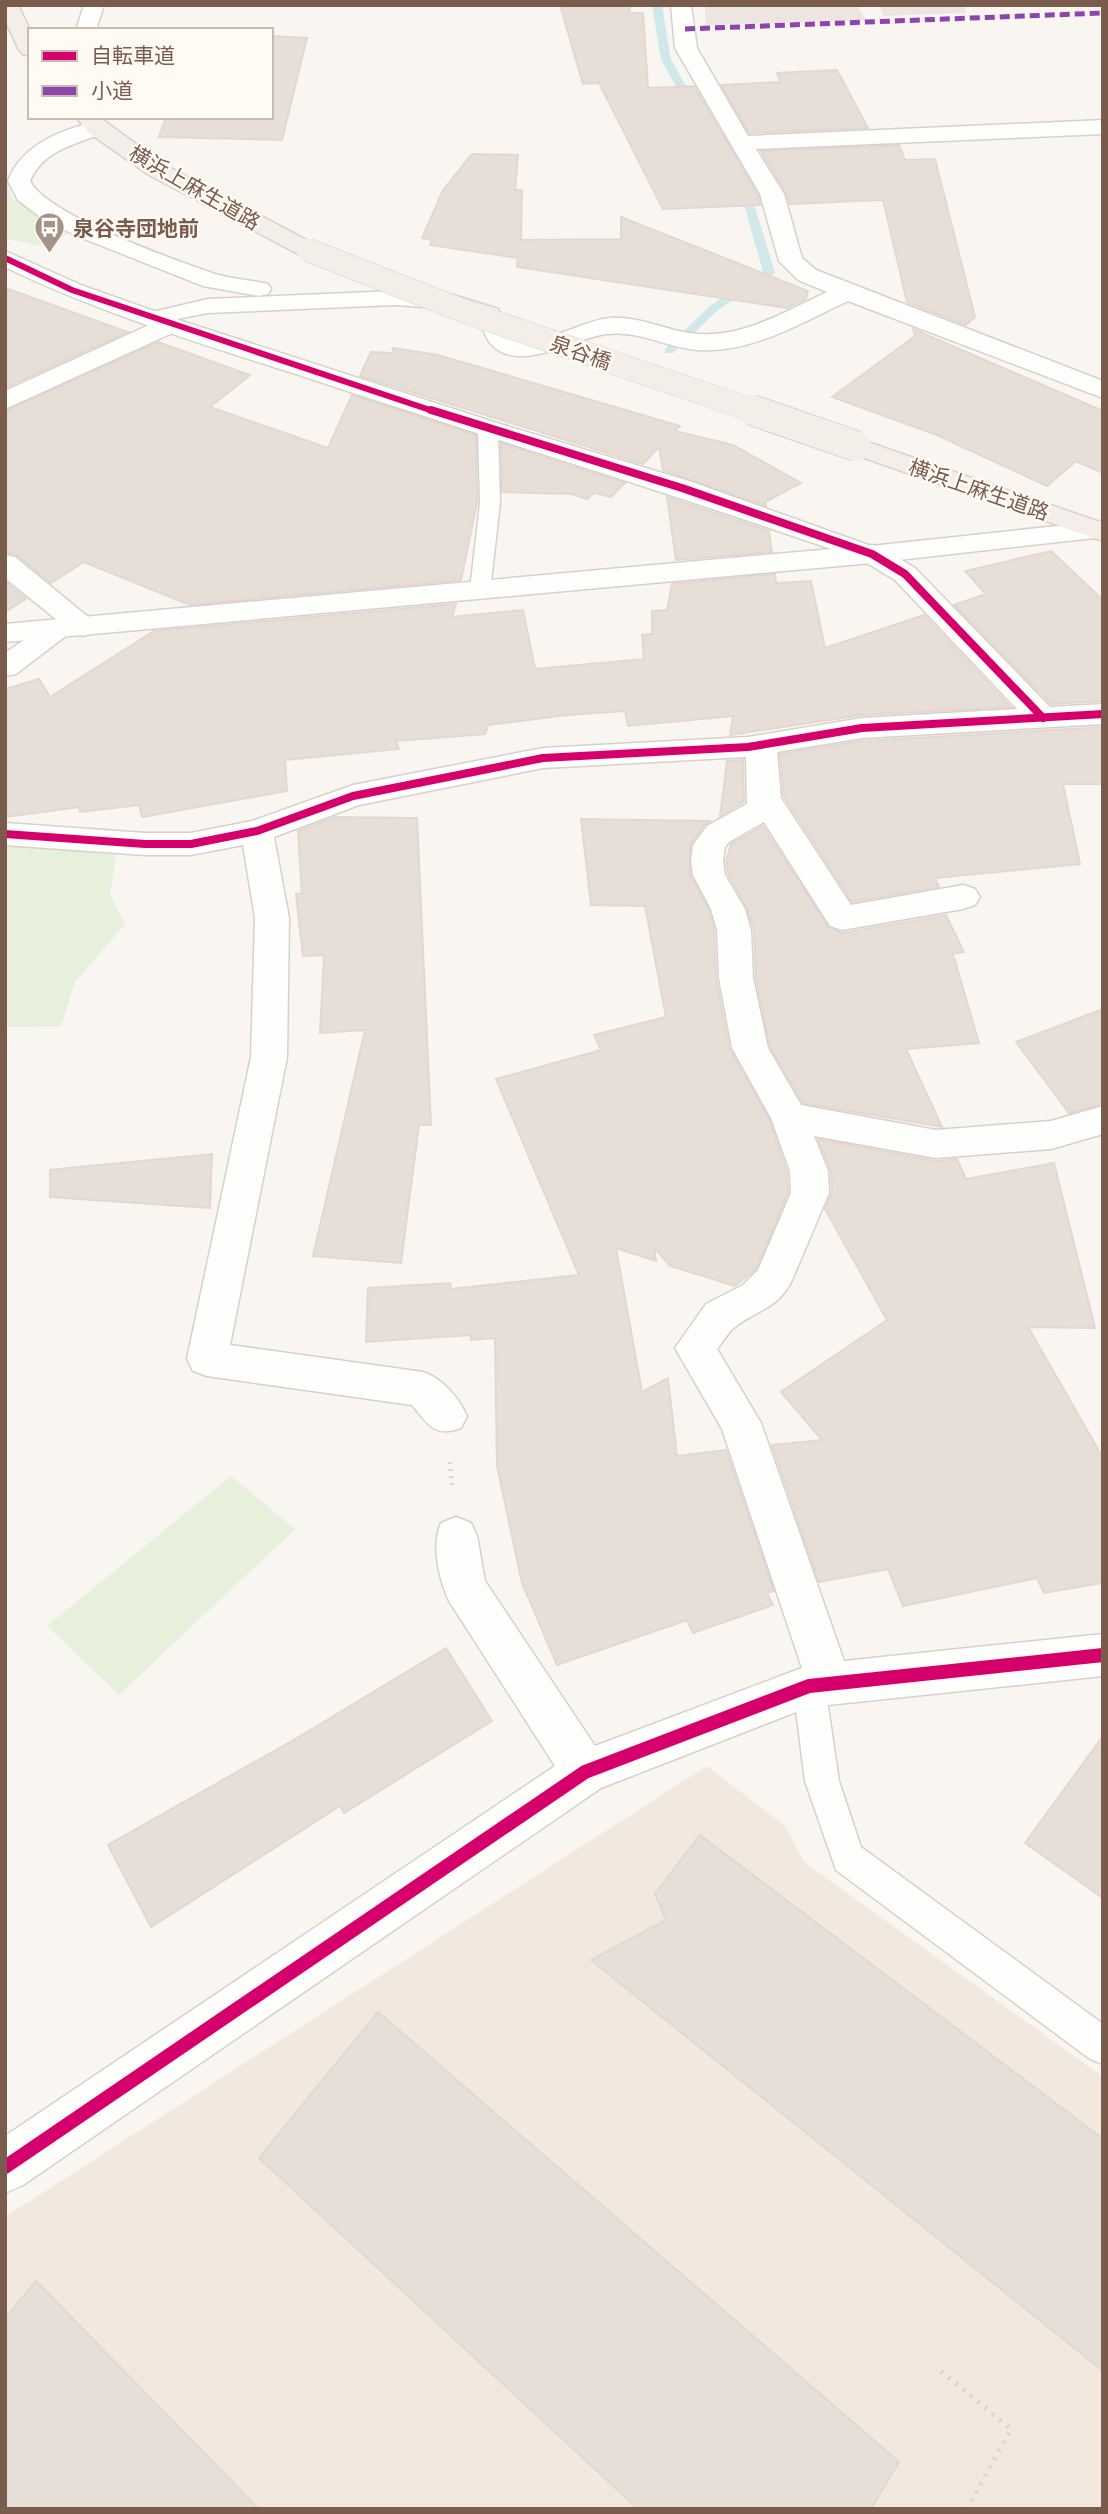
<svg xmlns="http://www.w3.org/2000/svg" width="1108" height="2514" viewBox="0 0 1108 2514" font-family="'Noto Sans','Noto Sans JP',sans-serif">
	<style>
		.residential { fill: #f2e8de }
		.industrial { fill: #ede5e0 }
		.green { fill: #e7f0db }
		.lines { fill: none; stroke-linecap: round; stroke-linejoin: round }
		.stream { fill: #d0e8ea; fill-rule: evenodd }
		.building { fill: #e6ded7; stroke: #e2d8d2; stroke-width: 2 }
		.service-casing { stroke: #d7d1cb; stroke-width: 3 }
		.minor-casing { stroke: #d7d1cb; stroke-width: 3 }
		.tertiary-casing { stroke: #d7d1cb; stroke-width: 3 }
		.primary-casing { stroke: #dad1cc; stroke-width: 3 }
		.path-far1 { stroke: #dcd5d0; stroke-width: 4.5; stroke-dasharray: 2 5; stroke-linecap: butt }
		.path { stroke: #dcd5d0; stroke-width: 5; stroke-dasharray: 2.5 7; stroke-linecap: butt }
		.service { fill: #fefefd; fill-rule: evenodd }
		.minor { fill: #fefefd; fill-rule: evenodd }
		.tertiary { fill: #fefefd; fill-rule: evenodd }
		.primary { fill: #f3eee8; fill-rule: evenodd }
		.primary-bridge-far1-casing { stroke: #dad1cc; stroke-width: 24; stroke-linecap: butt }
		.primary-bridge-casing { stroke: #dad1cc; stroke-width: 32; stroke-linecap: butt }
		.primary-bridge-far1 { stroke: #f3eee8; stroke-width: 23 }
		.primary-bridge { stroke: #f3eee8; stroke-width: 30 }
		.quiet { stroke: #8e44ad; stroke-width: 5; stroke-dasharray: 10 5; stroke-linecap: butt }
		.cycleway-far2-casing { stroke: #fffaf3; stroke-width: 9 }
		.cycleway-far1-casing { stroke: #fffaf3; stroke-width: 11 }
		.cycleway-casing { stroke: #fffaf3; stroke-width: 18 }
		.cycleway-far2 { stroke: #d6006c; stroke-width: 6 }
		.cycleway-far1 { stroke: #d6006c; stroke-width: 8 }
		.cycleway { stroke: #d6006c; stroke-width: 14 }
		.labels { text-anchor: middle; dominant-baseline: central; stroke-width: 5; stroke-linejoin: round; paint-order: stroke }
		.far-street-label { font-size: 21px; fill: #7a5c4d; stroke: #fffaf3 }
		.far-poi-label { font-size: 21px; font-weight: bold; fill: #7a5c4d; stroke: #fffaf3; text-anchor: start }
	</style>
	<rect width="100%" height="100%" fill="#f9f5f0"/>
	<path class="residential" d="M707,1766L785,1826L804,1862L1103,2077V2509H5V2217Z"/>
	<g class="industrial">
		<path d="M705,5H857L866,20L706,25Z"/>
		<path d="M879,5H963L967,13L883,16Z"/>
	</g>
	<g class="green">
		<path d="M5,176L13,200L51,211L73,229L49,247L5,239Z"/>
		<path d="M10,844L116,855L110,895L125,924L75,982L61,1026L5,1027V845Z"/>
		<path d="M231,1476L295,1529L119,1695L47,1626Z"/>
	</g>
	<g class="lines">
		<g class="stream">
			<path d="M652,5H662L671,60L698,107L697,109H689L661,60Z"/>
			<path d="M734,183H742L754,204L775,273L719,309L673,353H665V349L711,305L763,272L744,204L733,185Z"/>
		</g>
	</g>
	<g class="building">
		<path d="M560,5H629L630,13H643L648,88L694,86L758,195L760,205L663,209L599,83L583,84Z"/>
		<path d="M271,36L307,38L282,140L159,137L166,117H271Z"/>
		<path d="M837,70L868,128L749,133L721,85L780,82L777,73Z"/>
		<path d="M899,145L905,160L935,159L975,317L966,325L907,302L883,200L790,204L786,193L761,151Z"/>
		<path d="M472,154L518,155L515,190H522L521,240L621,239V217L808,291L806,299L787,308L517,267L518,258L430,245L432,240L422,238L443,190Z"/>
		<path d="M5,288L128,332L5,388Z"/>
		<path d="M913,329L1103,411V473L1076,461L1047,486L937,435L832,397L915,336Z"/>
		<path d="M158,342L250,375L210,407L328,448L352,395L476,435L477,503L461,580L190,605L84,562L51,583L17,555L5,552V411Z"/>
		<path d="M393,348L438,355L680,426L675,431L733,445L801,483L765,502L766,506L663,470L659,447L643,464L360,376L371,352L393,353Z"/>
		<path d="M501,443L569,465L625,483L611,497L594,493L587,499L572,494L502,492Z"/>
		<path d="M667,497L769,531L772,552L676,560Z"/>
		<path d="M1051,551L1103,600V701L1051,704L954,605L986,594L965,571Z"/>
		<path d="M775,574L776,583L811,581L825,648L924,615L1011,707L862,715L730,735L733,716L628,726L625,711L567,715L488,725L485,734L396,741L399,749L285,760L287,791L142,817L139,805L80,812L79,807L5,817V689L39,679L50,697L154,631L456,604L452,617L523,610L535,669L644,659L642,635L652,634V611L667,610L672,584Z"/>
		<path d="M5,582L26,599L5,612Z"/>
		<path d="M1103,727V784H1063L1080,864L935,878L939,887L852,902L784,797L780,754L862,741Z"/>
		<path d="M743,760L744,802L720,816L727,761Z"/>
		<path d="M335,817L417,818L431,1125H419L401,1263L313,1256L365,1030L320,1033L324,955L303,956L296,894L302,893L298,831Z"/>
		<path d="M581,819L711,821L705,824L690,845V875L709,910L714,930L716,978L729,1048L769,1119L787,1172L788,1193L756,1269L735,1286L670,1266L654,1247L656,1261L616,1248L642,1392L668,1378L677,1456L726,1450L774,1591L767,1593L773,1605L693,1633L687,1620L557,1665L522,1583L497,1466L495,1338L471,1340V1335L366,1342L368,1288L450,1283L451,1289L579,1275L496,1079L601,1050L594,1035L666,1017L645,906L591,905Z"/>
		<path d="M763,826L829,928L842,933L946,915L964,952L953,954L979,1043L906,1049L942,1127L803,1103L770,1047L756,978L754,929L747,908L728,874L726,861L731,844Z"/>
		<path d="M1103,1009V1104L1069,1113L1016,1042Z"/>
		<path d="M818,1139L936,1161L957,1159L966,1179L1054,1163L1095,1328L1028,1327L1103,1458V1583L1044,1593L1037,1578L903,1606L888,1569L819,1582L772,1445L822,1440L781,1392L887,1320L825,1209L832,1193L831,1171Z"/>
		<path d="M212,1154L210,1208L50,1197V1170Z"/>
		<path d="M446,1648L492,1721L344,1813L340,1806L151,1927L108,1845L297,1738Z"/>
		<path d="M1103,1736V1898L1025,1843Z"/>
		<path d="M700,1835L1103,2139V2371L591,1960L666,1920L655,1894Z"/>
		<path d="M378,2012L899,2462L871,2509H638L259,2158Z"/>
		<path d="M36,2281L259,2509H5V2318Z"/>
	</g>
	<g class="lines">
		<defs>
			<g id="service">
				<path d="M488,423L498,429L500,503L490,590L487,595H473L470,590L480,503L478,429Z"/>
				<path d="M809,1671L820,1675L825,1686L839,1781L861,1847L1103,2024V2064L1090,2059L836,1870L805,1781L793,1686L798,1675Z"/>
			</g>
			<g id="minor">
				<path d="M84,5H104L96,30H76Z"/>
				<path d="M671,5H691L697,48L748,136L1103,120V134L756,149L784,194L802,258L816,270L1103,381V398L848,301C801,323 750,354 697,350C666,347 638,330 607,334C576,337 518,376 490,343C485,336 482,326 479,319L450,309L395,305L208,313L177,319L183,325L179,330L5,409V391L149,325L141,319L144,314L208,299L395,291L453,295L498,309L511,335C542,350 578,321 610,318C637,316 663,329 689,333C738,341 784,312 827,292L798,280L779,261L760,194L675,48Z"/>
				<path d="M97,121L105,123L108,128L105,133C77,143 42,151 30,181C48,216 175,260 215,274C232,279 250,280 268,284L271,289L268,294L259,296L203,286L77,236L40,217L18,200L8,181C22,144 61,130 97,121Z"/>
				<path d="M872,545L882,548L915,568L1050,707L1103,704V724L862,738L777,752L781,798L851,905L963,885L975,889L980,897L975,905L963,909L842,930L830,926L764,822L729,842L725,847L723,861L725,875L745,909L751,930L753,978L768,1048L801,1105L936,1130L1051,1121L1103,1106V1134L1051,1149L936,1158L814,1136L828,1171L829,1193L792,1280C778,1309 758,1309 735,1327C728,1332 723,1342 717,1349L761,1423L844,1661L1103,1634V1676L809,1707L601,1788L23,2185L5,2193V2136L555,1766L449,1601C439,1579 431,1545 441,1523L456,1517L471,1523L477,1536L485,1581L595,1746L802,1668L722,1429L675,1348L706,1304L743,1285L758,1270L791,1193L790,1171L771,1118L732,1048L719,978L717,930L711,909L693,875L691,861L693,845L707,826L747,804L746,757L543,768L359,805L274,837L289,918L287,1057L230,1345L423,1372C443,1379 458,1397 467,1416L461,1428C434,1438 428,1424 412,1405L207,1376L193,1371L187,1359L251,1057L255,918L243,845L191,855H145L5,845V823L145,833H191L252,821L353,785L543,748L748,737L862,718L1017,709L895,580L862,560L858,554L862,548Z"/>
				<path d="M5,555L15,557L93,621L98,627L93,633L83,636L71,632L16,674L5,676V653L49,623L57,620L5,578Z"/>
			</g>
			<path id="tertiary" d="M5,251L81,285L179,320L497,423L692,482L871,546L1103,521V537L872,563L5,642V624L831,549C658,489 482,436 308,378C205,345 102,314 5,267Z"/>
			<g id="primary">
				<path d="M5,5H18L30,30V56L23,54L19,50L5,20Z"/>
				<path d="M76,117H99L165,165L316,245L320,250L316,255L308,257L300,255L149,175L89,133Z"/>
				<path d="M856,438L1103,523V541L847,452L843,446L847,440Z"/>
			</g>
		</defs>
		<use href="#service" class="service-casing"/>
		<use href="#minor" class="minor-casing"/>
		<use href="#tertiary" class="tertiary-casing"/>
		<use href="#primary" class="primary-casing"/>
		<path class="path-far1" d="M450,1462L452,1488"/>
		<path class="path" d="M941,2371L1011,2429L967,2509"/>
		<use href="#service" class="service"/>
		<use href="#minor" class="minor"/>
		<use href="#tertiary" class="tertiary"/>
		<use href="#primary" class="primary"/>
		<defs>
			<path id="primary-bridge-far1" d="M308,250L469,313L757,412"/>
			<path id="primary-bridge" d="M752,410L856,446"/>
		</defs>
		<use href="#primary-bridge-far1" class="primary-bridge-far1-casing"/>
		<use href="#primary-bridge" class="primary-bridge-casing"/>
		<use href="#primary-bridge-far1" class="primary-bridge-far1"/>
		<use href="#primary-bridge" class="primary-bridge"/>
		<path class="quiet" d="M685,29L1103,13"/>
		<defs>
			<path id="cycleway-far2" d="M5,258L72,290L436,412"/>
			<g id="cycleway-far1">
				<path d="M431,410L682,488L872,554L905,574L1043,718"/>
				<path d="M5,834L145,844H191L257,831L353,796L543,758L748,747L862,728L1103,714"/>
			</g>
			<path id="cycleway" d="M5,2167L585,1772L809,1686L1103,1655"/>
		</defs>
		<use href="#cycleway-far2" class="cycleway-far2-casing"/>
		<use href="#cycleway-far1" class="cycleway-far1-casing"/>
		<use href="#cycleway" class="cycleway-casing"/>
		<use href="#cycleway-far2" class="cycleway-far2"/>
		<use href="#cycleway-far1" class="cycleway-far1"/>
		<use href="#cycleway" class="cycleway"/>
	</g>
	<defs>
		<symbol id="bus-pin" viewBox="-11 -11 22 30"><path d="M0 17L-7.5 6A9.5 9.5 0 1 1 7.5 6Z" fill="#a69286" stroke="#fffaf3"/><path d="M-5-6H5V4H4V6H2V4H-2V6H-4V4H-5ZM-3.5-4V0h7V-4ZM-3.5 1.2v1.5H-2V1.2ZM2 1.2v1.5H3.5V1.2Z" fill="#fff"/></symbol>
	</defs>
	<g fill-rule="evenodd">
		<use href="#bus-pin" x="32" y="210" width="35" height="47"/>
	</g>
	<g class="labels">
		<g class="far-street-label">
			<text transform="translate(195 187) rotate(30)">横浜上麻生道路</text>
			<text transform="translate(581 352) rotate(19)">泉谷橋</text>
			<text transform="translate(979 489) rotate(19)">横浜上麻生道路</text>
		</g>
		<g class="far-poi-label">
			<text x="73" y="228">泉谷寺団地前</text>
		</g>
	</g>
	<rect width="1108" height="2514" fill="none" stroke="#7a5c4d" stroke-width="14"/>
	<rect x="28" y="28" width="245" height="91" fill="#fffaf3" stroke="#cabbb1" stroke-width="2"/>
	<rect x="42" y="51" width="35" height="10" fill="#d6006c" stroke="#cabbb1" stroke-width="2"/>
	<text x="91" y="63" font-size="21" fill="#7a5c4d">自転車道</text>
	<rect x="42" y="86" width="35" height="10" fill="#8e44ad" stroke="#cabbb1" stroke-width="2"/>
	<text x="91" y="98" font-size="21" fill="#7a5c4d">小道</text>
</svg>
